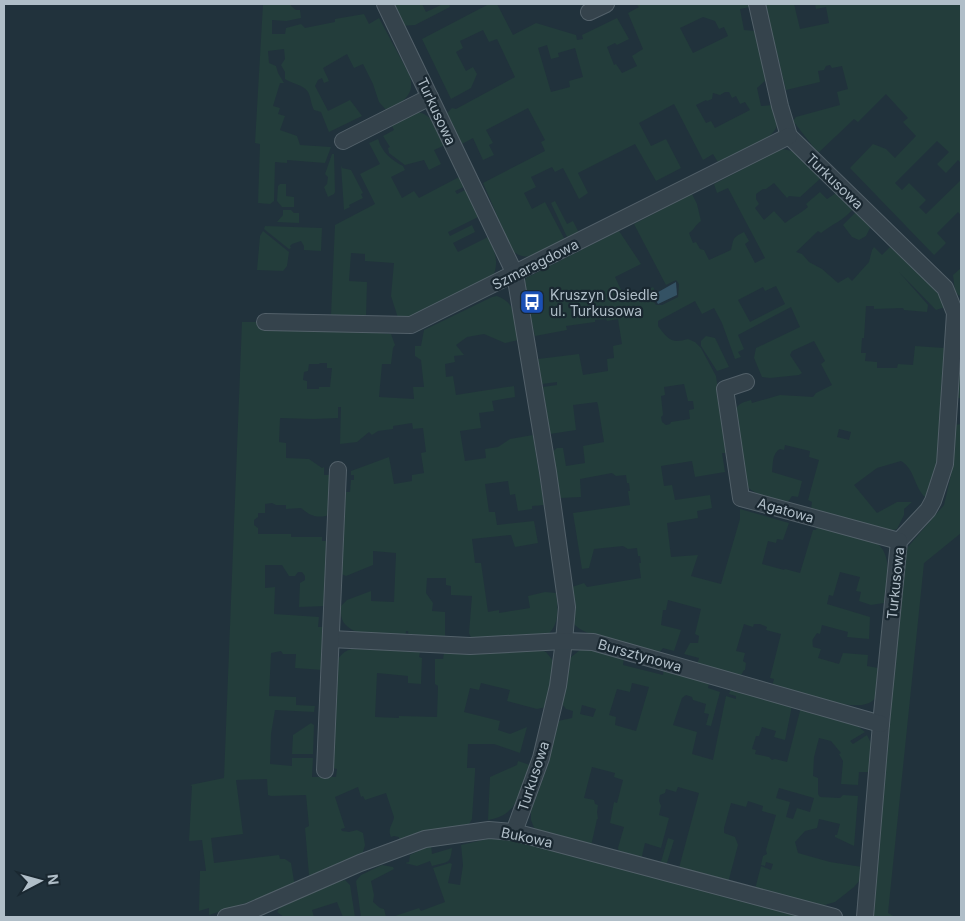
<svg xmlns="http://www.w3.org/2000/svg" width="965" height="921" viewBox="0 0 965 921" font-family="Inter,sans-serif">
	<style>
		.green { fill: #233d3b; fill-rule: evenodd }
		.water { fill: #345264 }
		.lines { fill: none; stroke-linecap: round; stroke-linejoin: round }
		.street-casing { stroke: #53616a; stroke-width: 18 }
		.street { stroke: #35434c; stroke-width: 16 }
		.labels { text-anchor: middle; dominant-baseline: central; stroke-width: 4.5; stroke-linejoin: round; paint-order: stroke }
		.street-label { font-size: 14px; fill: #b0bec8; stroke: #1a2831 }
		.poi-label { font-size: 14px; fill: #b0bec8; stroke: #1a2831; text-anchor: start }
	</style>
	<rect width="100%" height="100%" fill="#21323c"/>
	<g class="green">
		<path d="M263,4H291V6L296,10H300L301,18L286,21L272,20V34H285L286,28L301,24L305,28L335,22V19L364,14L369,24L379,18L409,74C417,95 402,102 387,111L379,102L373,84L363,64L354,68L347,54L323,68L329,81L324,83L322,78L318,80L315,86L328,111L350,100L362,116L329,132L321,112L314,110C311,104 311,99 309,94C307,86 291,83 285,79V72L281,65L285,59L284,49L268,51L269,63L276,66L278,73L284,83H280L273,106L280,108L278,114L285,116L280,130L297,136L300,145L331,147L325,163L287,160V163L275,162L274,201L270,204L258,203L260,144L255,143Z"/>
		<path d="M389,4H422L426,12L443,4H449L450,7L415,25L400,26Z"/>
		<path d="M489,4H497L513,35L536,23L576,35L577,40L583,39L582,35L617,18L629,39L617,45L615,43L607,47L614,65L616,64L622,73L637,66L632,56L643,49L628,13L639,7L636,4H749L750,7L740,9L744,30L755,31L766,80L757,88L761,106L773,105C774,111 778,119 777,125C774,141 733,157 719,164L713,154L703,160L674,104L639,123L651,146L666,139L681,168L656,181L635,144L578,173L588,193L579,199L563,168L555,172L552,167L531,177L536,187L524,193L532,209L545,202L565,240C549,249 528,266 512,250L483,183L545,151L541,142L545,140L528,108L486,130L493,143L489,145L494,155L483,160L473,138L462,144L447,113L452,108L456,109L515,77L497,39L489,42L483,30L460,41L463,48L456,52L466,71L473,67L477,74L471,88L451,99L422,39ZM703,17L715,21L719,29L724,27L728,36L693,53L680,28ZM547,45L551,59L559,57L558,53L575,48L583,77L569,81L570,87L551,92L538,48ZM725,92H729L732,98L736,96L740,104L745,102L750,110L715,128L711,121L706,123L696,105L706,100L707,101L712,99L713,93L720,95Z"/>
		<path d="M770,4H794L800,29L829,23L826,7L816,9L815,4H961V163L958,160L946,173L937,164L949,152L937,141L895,183L902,190L909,183L926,200L919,207L926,214L961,180V215L958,212L937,233L946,243L934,255L850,168L873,144L886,149L895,158L916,136L903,122L908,118L886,94L858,122L854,119L818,153L793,121L796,117L840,105L837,92L848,89L842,66L832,68L830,65L826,66L824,70L818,71L820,82L786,90L765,5Z"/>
		<path d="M418,112C434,115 438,132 445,145L434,150L441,164L429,170L424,160L405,165L389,153L388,148L390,147L383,136L394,130L391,124L412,113Z"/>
		<path d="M378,139C382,152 391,160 403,166L405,170L391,177L402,198L414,191L419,198L461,176L466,186L455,191L457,194L467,189L480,216L448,232L450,236L472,225L475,232L453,243L458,252L488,237C495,250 500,264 492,278L413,317L398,318L391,296L394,263L365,261V254L351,253L349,281L367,282L366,317L331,315L335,225L375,204L360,174L380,164L369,143Z"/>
		<path d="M782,149L797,152L822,177L800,197L789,196L787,198L774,183L766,189H763L756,194V199L759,204L755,208L764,220L774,211L785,223C793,217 801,213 808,207L806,204L820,192L827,199L836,193L853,209C843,221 832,224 821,233L818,231L796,252L802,254L809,262L822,269L838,283L848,277L852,281L869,262L872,250L874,247L882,255L890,247C909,264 935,282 945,307L936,310L899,272L928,305L927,312L904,310L903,308L874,309V306H866L864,338H862L861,353H866L865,361L877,362V368H897L898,364L913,365L915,346L944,348L937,462L934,480L926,498C914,488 915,469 901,461L877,468L854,485L877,513L897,502H912L904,509V515L897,529L890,531L811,509L812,502L808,500L819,460L809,457L810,451L785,445L784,450L780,449C772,453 773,464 772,472L802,481L798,497L792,496L788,502C774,499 754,496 745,484L735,411C738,403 744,402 751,400L752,403L780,395L813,397L816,393L832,385L821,364L825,361L814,341L792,351L790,355L802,373L799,375L770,378L762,377L754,358L756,348L800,327L791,307L738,335L744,349L738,352L741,357L735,359L722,323L714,308L702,314L695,301L658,321V326C668,339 671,344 688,339L695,342L701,348L716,376L727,453H722L725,472L695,477L692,461L661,466L664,486L672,485L675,500L710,495L712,508L697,511L698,518L667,523L671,557L698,555L691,576L721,584L740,519V509L789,523L783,540L777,539L776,543L768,541L762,564L784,570L785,569L800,573L813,530H816L817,524L874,541C895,554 886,583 884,603L871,605L859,601L861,592L856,591L860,577L840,572L833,596L829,595L827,604L870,617L869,639L847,637L848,632L822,625L820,634L817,633C812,641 812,638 813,647L821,649L818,658L839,664L843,653L868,655L867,666L878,668C878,676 879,691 875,698C864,718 790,691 772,686L774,679L770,678L781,634L766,630L767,627C759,624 763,624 754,624L753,627L744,624L736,651L745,653L743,661L746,663L745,670H744L740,677L697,665L699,658L684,654L690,643H698L699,636L695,634L701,609L668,600L666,610H663L661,625L681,630L674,651L663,648L658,654C640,649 583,637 573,623L572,587L584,583L587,587L641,578L639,563H641L640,556H638L637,548L628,549L623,546L594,549L589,568L582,569L573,513L630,505L628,491H630L629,483H627L626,475L616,476L612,473L580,479L581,497L560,498L551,453L557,448H563L566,466L585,463L583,446L604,442L598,405L597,402L573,405L576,430L550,434L543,387L557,385V382L542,384L538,359L579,354L583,375L608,371L607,359L614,358L613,346L622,344L618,319L607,321L606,319L595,320V322L566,326L567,330L535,336L523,284L526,278L619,231L641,264L615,277L626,300L653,287L656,292L650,295L656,305H662L678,297L679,284L676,280L666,285L634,224L692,194L697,204L701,221C695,225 694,230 689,233L693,243L696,242L700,249L704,250L709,260L731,250C734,238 732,238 744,232L749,241L745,244L755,263L765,258L728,188L717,193L714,184ZM776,286L785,304L750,322L738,300L763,287L765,291ZM684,384L688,401H693L694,409L689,410L690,419L671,422L670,424L666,425L662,422L661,417L663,415L661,396L665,395L664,387ZM839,429L851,432L849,440L837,437Z"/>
		<path d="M332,154H334L335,192L334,194L328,197L324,187L327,184L328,177L325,174Z"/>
		<path d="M341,165L342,168L351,170L363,193L361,194L363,198L349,205L350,207L344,210Z"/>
		<path d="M280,184H286V196L294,197V207H282L277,201L278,186Z"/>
		<path d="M555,201L567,224L573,221L579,233L568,239L551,203Z"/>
		<path d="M283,210H291L294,213H299V223L277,222L283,215Z"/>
		<path d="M856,212L870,225V228L866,236L859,240L852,237L843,225Z"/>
		<path d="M265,226L322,228L321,251L304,250V246L301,241L292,244L290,246L291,248L289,249L264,229Z"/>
		<path d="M263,231L289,252L287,266L283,271L257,270L260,236Z"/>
		<path d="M961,268V297L955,292L953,275Z"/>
		<path d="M497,296C518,304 515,320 519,340L505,343L484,334L467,337L456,345L464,355L454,356L455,362L445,364L446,377L453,376L456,395L514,386L515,397L492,401L494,411L479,413L481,428L460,431L465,461L486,458L485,449L498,447L510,439L533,435L544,505L532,506V509L518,511L515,494L510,495L508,481L485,484L489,512H495L497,525L534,521L538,543L515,547L511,535L472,539L475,563H481L488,612L499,610V613L530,608L528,596L545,592L556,593C558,608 560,625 547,635L472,640L469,633L472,596L451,595V586L446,585V578H427L426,593L433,603L432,611L445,612V639L409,638L408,631H406L405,638C387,636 357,639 344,623C341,619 341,612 340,607L347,600L371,591V601L394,602L396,553L373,551V565L346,576L339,573L343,492H350L351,480H354V475H351V471L389,457L394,484L412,481V475L424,473L421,453L426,452L423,428L413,429L412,423L393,426V429L378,431L372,435L369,432L357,442L340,444L341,407H338V418L314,419L280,418L279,442L286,443V458L309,459L322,468L324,467V475H331L329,514L326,516C314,518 310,515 301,508L286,509V505H276L272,503L265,504V513H258V517L254,520V525L258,528V534H291V537H322V541H328L326,606L299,607L300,583L305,580V576L302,572H298L295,576H289L282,565H265V588L275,587L274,614L319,617L318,627H325L323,670L295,668L296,654H283L281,651L271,653L269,696L296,697V705L315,706L314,712L275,710L271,734L270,764L292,766V758H313L312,777H336L337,769L331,768L336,665C339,655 344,651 354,648L420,652L419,657L422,658L421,684L408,683V676L377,673L375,717L399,718V716L437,717L438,686L435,684V659H443L444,653L541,650L546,652L554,662L546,707L537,709L507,701L510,690L481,683L479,690L470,688L464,712L500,721L498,730L510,734L527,727L520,753L494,744H468L467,768H475V772L472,819L469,824L429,831L399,841V837L394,836L391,837C387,828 393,825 394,817L386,793L365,800L363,796L361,797L358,787L335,797L345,828L341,829L342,831L349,832L357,830L363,833L365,845L363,852L311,876L309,875L305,828L309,826L306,795L271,796L268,795L267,779L236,780L243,834L211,838L214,863L279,855L280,859H285L291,863L294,881L296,883L295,885L252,901L209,915V908L199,911L200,871H206L202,840L189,841L192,786L190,785L224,778L242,322H258L391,334L395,345L393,348L391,364H382L379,397L414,399L413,387H424L421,360L415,356V346H421L424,330L492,297ZM320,363H327V368H332L330,387H319V389H307V381L303,380L304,372L308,371L309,364H319Z"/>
		<path d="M961,334V398H956Z"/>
		<path d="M706,336L715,338L729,367L717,371L701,346V341Z"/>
		<path d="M961,424V533L924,563L888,913L895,917H873L896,636L907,548L944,505L951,475L955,425Z"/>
		<path d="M587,649L624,657L623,665L663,675L664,668L709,683L708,688L720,692L711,726L706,725L709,714L704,713L706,704L693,700L692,697L686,695L682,698L673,725L697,732L692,754L713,760L726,696L736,699V696L729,694L732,687L792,706L785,740L774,737L776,731L762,727L759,736H756L752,749L756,750L755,754L769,757L772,760L775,759L787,762L801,707C823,713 848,716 865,732L850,741L853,744L867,735L872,745L869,772H859L858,785L841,784L843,761L839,754L841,753L831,741L819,738L814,757L813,776L818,778V794L820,797L840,798L843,795L858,796L854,846L835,837V835H837L840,824L819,819L817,828L805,831L795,842L798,853L830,862L862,867L860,880L854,887L835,902L817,907L755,889L761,866L771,870L773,864L766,862L765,866L761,865L763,856L767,854L766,850L776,815L762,811L763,806L748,801L746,807L731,803L724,828V833L735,837L738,845L728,883L679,868L699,793L678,787L676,792L666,789L665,793L660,795L659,801L661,806L659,815L669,818L661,848L645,843L641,860L619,852L618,848L624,827L610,823L614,802L617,803L623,780L614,777L615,773L592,767L584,798L594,800L595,804L598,805L597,812L598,819H597L591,846L535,830L531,820V811L548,765L558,721L572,718L573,711L566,709L562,704L570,658L580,650ZM632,683L649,687L636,731L615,725L616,717L609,715L617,689L630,692ZM582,705L596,709L593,717L580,714ZM779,788L814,798L810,812L797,808L793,819L786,817L790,802L776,798Z"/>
		<path d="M311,723L314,725L313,754H292L293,735Z"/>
		<path d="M518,761L530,765C521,793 518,815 488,820L490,777L517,765Z"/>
		<path d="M500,836L802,917H392L419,908L421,911L445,902L433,868L450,863L452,864L448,883L460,885L463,865L461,845Z"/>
		<path d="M668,838L674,840L666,866L660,865Z"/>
		<path d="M431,845L432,854L452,848C450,865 449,861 432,866L430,861L417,866L405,863L409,862L410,855Z"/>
		<path d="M382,865L393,867L394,869L371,881L374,895L373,902L380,908L384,909L386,917H361L356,881L361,875Z"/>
		<path d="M345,880L350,885L355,917H343L337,902L312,910L314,917H284L277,912L281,906L339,881Z"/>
	</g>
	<path class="water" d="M676,282L677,295L658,304L653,295Z"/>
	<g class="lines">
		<defs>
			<g id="street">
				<path d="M385,4L515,274L548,472L567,607L564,641L558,686L541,758L514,832"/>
				<path d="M757,4L780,106L789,136L945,288L955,313L945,464L933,501L928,510L899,541L881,724L865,917"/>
				<path d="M589,12L606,4"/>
				<path d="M343,141L430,97"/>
				<path d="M265,322L411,325L789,136"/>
				<path d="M746,382L725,389L741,498L899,541"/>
				<path d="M331,639L470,646L564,641L593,642L881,724"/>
				<path d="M325,770L338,470"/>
				<path d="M226,917L248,912L360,863L425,839L489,830L514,832L834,917"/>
			</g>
		</defs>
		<use href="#street" class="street-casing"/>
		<use href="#street" class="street"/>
	</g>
	<defs>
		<symbol id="bus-square" viewBox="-11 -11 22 22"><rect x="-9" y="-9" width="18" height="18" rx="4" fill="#1a4fb4" stroke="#1a2831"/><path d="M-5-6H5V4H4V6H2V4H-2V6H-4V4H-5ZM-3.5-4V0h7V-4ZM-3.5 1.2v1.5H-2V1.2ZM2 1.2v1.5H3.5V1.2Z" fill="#fff"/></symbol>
	</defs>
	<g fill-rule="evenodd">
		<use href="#bus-square" x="518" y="288" width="28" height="28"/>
	</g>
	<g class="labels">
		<g class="street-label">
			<text transform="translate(437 111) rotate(65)">Turkusowa</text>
			<text transform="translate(835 181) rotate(44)">Turkusowa</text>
			<text transform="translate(535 264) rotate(-27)">Szmaragdowa</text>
			<text transform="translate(786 510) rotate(16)">Agatowa</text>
			<text transform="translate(895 583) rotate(-84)">Turkusowa</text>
			<text transform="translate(640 655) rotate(16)">Bursztynowa</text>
			<text transform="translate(533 776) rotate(-72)">Turkusowa</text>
			<text transform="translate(527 837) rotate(12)">Bukowa</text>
		</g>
		<g class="poi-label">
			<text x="550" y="294">Kruszyn Osiedle<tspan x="550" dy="16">ul. Turkusowa</tspan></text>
		</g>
	</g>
	<rect width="965" height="921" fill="none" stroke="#b0bec8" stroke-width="10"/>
	<g transform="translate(40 881) rotate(84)" stroke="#1a2831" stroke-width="4" paint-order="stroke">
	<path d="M0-4L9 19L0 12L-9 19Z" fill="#b0bec8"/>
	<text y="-8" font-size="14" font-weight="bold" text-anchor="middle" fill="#b0bec8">N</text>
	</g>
</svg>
